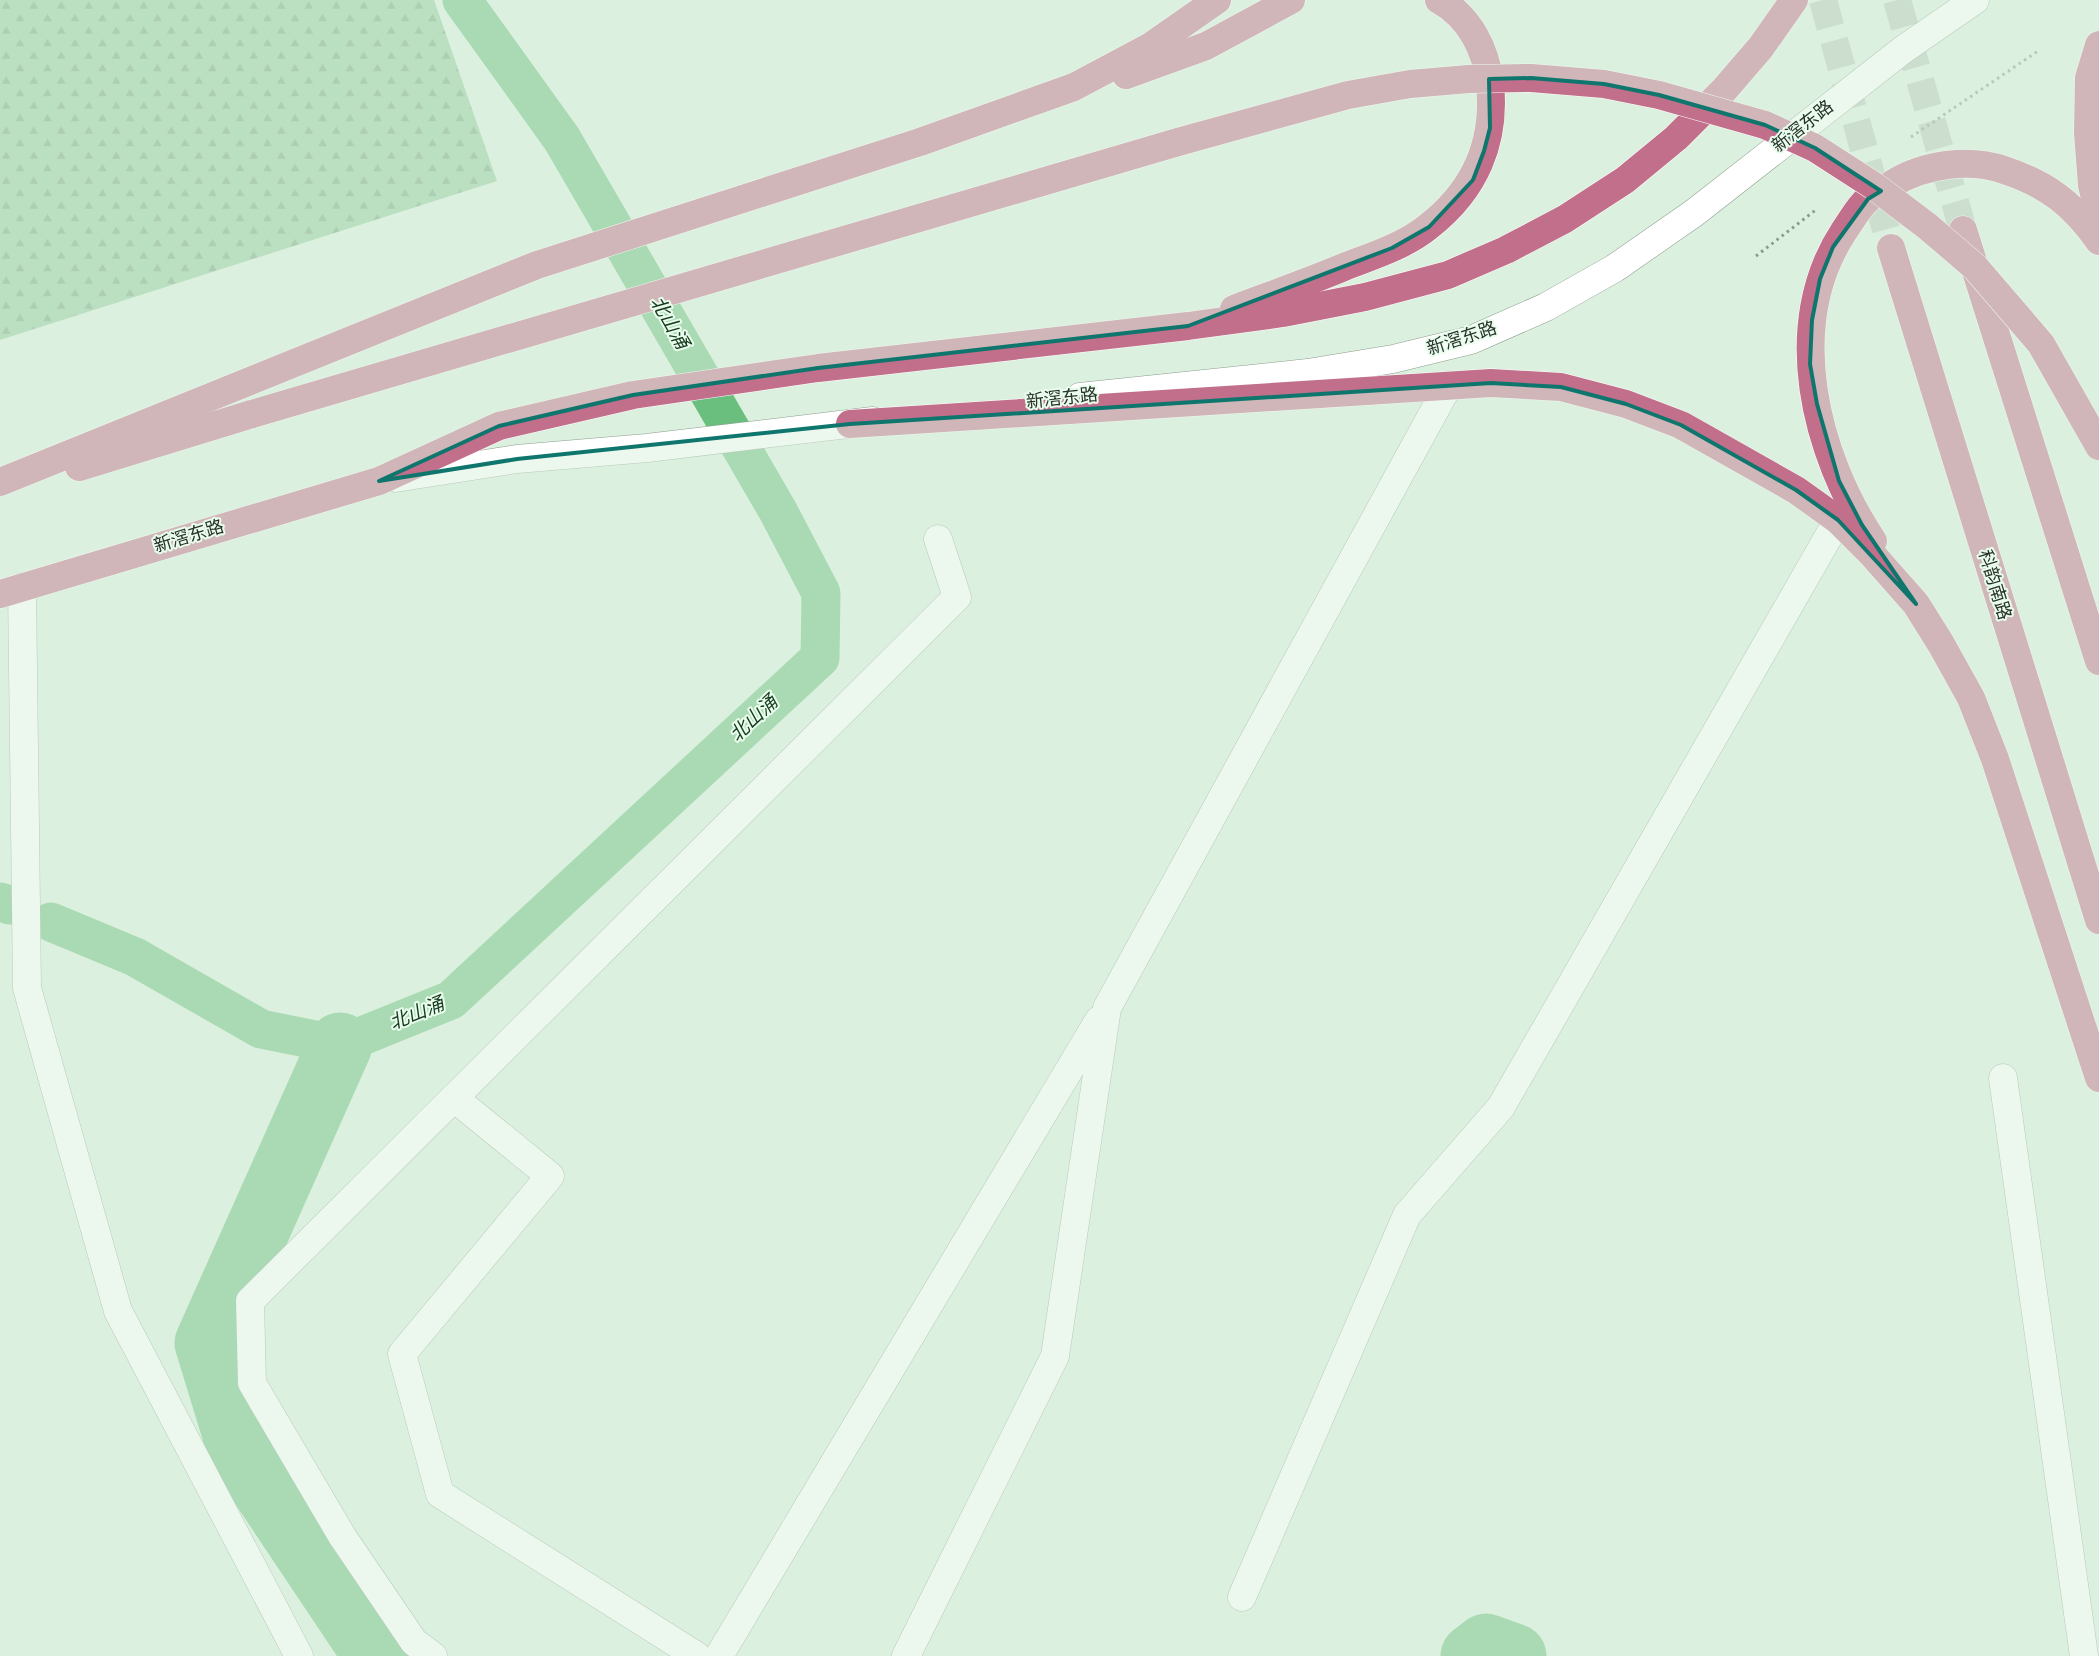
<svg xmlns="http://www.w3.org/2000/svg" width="2099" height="1656" viewBox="0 0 2099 1656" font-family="'Alegreya Sans','Noto Sans SC',sans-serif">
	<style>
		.forest { fill: url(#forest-firs) }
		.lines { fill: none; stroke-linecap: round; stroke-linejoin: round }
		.canal { stroke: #6bbf7e; stroke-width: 39 }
		.river { stroke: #6bbf7e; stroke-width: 65 }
		.highway-tunnel { stroke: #b8cabb; stroke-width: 28; stroke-dasharray: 28 14; stroke-linecap: butt }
		.street-casing { stroke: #8c9e8f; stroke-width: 29 }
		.secondary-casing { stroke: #8c9e8f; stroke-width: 29 }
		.highway-casing { stroke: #fff; stroke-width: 29 }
		.path { stroke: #8c9a8e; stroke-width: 3; stroke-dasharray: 2.5 4; stroke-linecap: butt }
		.street { stroke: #fff; stroke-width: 28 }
		.secondary { stroke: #fff; stroke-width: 28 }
		.highway { stroke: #c16f8b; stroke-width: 28 }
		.highway-bridge-casing { stroke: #fff; stroke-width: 29; stroke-linecap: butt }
		.highway-bridge { stroke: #c16f8b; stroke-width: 28 }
		.marked { fill: none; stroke: #0f766e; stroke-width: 4; stroke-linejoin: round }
		.labels { text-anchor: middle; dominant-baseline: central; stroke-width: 4; stroke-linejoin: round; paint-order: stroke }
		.street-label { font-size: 18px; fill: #29312b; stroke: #e9fdec }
		.water-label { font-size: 19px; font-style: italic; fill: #173a20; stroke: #e9fdec }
	</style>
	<defs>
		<pattern id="forest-firs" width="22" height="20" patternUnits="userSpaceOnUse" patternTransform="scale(1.25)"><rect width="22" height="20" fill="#92ca9d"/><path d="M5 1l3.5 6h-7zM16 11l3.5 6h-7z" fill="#77a580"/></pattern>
	</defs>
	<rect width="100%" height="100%" fill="#dcf0df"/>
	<path class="forest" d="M0,0H434L497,181L0,340Z"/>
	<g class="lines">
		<g class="canal">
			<path d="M0,902L10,905"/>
			<path d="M51,922L135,957L261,1029L340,1045L451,1000L820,658L821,593L778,511L562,139L462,0"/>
		</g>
		<g class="river">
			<path d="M340,1045L207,1343L241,1454L376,1656"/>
			<path d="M1473,1656L1486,1646L1514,1656"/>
		</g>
		<g class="highway-tunnel">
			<path d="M1823,0L1891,248"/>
			<path d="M1897,0L1963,230"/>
		</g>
		<defs>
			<g id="street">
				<path d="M22,587L27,988L118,1311L299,1656"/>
				<path d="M2003,1078L2084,1656"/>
				<path d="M454,1098L550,1176L402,1354L440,1494L697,1656"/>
				<path d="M1242,1597L1407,1215L1501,1107L1838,520"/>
				<path d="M433,1656L414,1642L342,1536L252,1383L250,1301L957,597L938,539"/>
				<path d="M719,1656L1099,1020"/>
				<path d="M906,1656L1055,1356L1107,1008L1448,386"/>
			</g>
			<g id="secondary">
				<path d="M1080,397L1308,373L1393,359L1471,340L1546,307L1615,268L1694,213L1904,49L1975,0"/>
				<path d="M395,478L517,459L647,448L873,421"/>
			</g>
			<g id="highway">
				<path d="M2099,45L2089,78L2088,133L2092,185L2099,215"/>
				<path d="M1126,75L1206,46L1291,0"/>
				<path d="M1963,230L2099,661"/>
				<path d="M1891,248L2099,920"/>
				<path d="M1234,309C1271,295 1308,282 1344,267C1372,256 1405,246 1429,226C1475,190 1496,142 1490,84C1486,50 1470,17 1439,0"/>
				<path d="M850,424L1491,383L1561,387L1626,404L1681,425L1796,490L1838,520L1871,553L1916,604L1941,644L1971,698L1995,759L2099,1078"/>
				<path d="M79,467L252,414"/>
				<path d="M0,482L537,265L920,142L1074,87L1151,46L1217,0"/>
				<path d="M1873,541C1815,454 1782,325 1844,231C1851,221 1859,206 1869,198C1876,193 1884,189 1892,184C1924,164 1969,158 2004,170C2047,184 2073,204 2099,241"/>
				<path d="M0,594L379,481L499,426L633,395L818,368L1188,326L1283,313L1365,297L1448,275L1506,250L1565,219L1625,180L1676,138L1724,90L1761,47L1794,0"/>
			</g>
		</defs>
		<use href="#street" class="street-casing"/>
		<use href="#secondary" class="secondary-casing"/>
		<use href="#highway" class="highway-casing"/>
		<g class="path">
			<path d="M1911,137L2038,51"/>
			<path d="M1756,256L1817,209"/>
		</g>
		<use href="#street" class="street"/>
		<use href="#secondary" class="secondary"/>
		<use href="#highway" class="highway"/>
		<defs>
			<path id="highway-bridge" d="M252,414L1178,142L1348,95L1410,84L1469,79L1531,78L1604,84L1659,95L1765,125L1815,148L1874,186L1927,226L1975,267L2041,344L2099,446"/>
		</defs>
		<use href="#highway-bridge" class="highway-bridge-casing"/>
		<use href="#highway-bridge" class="highway-bridge"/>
	</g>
	<path d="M0 0H2099V1656H0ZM1531,78L1604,84L1659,95L1765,125L1815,148L1881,191L1868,199L1833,247L1820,279L1812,320L1810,364L1817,404L1839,481L1862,525L1916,604L1838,520L1796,490L1681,425L1626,404L1561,387L1491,383L850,424L517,459L379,481L499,426L633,395L818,368L1188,326L1392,248L1429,227L1473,180L1484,151L1490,128L1489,79Z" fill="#dcf0df" fill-opacity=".55" fill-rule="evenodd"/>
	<path class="marked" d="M1531,78L1604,84L1659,95L1765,125L1815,148L1881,191L1868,199L1833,247L1820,279L1812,320L1810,364L1817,404L1839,481L1862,525L1916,604L1838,520L1796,490L1681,425L1626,404L1561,387L1491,383L850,424L517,459L379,481L499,426L633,395L818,368L1188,326L1392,248L1429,227L1473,180L1484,151L1490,128L1489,79Z"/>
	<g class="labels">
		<g class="street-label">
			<text transform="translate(1803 127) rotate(-38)">新滘东路</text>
			<text transform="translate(1462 339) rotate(-18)">新滘东路</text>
			<text transform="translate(1062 399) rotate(-6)">新滘东路</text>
			<text transform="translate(189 537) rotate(-17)">新滘东路</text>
			<text transform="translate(1994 585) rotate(73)">科韵南路</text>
		</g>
		<g class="water-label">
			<text transform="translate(669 323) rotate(60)">北山涌</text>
			<text transform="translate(754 719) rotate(-43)">北山涌</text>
			<text transform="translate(417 1014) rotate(-22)">北山涌</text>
		</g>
	</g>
</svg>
